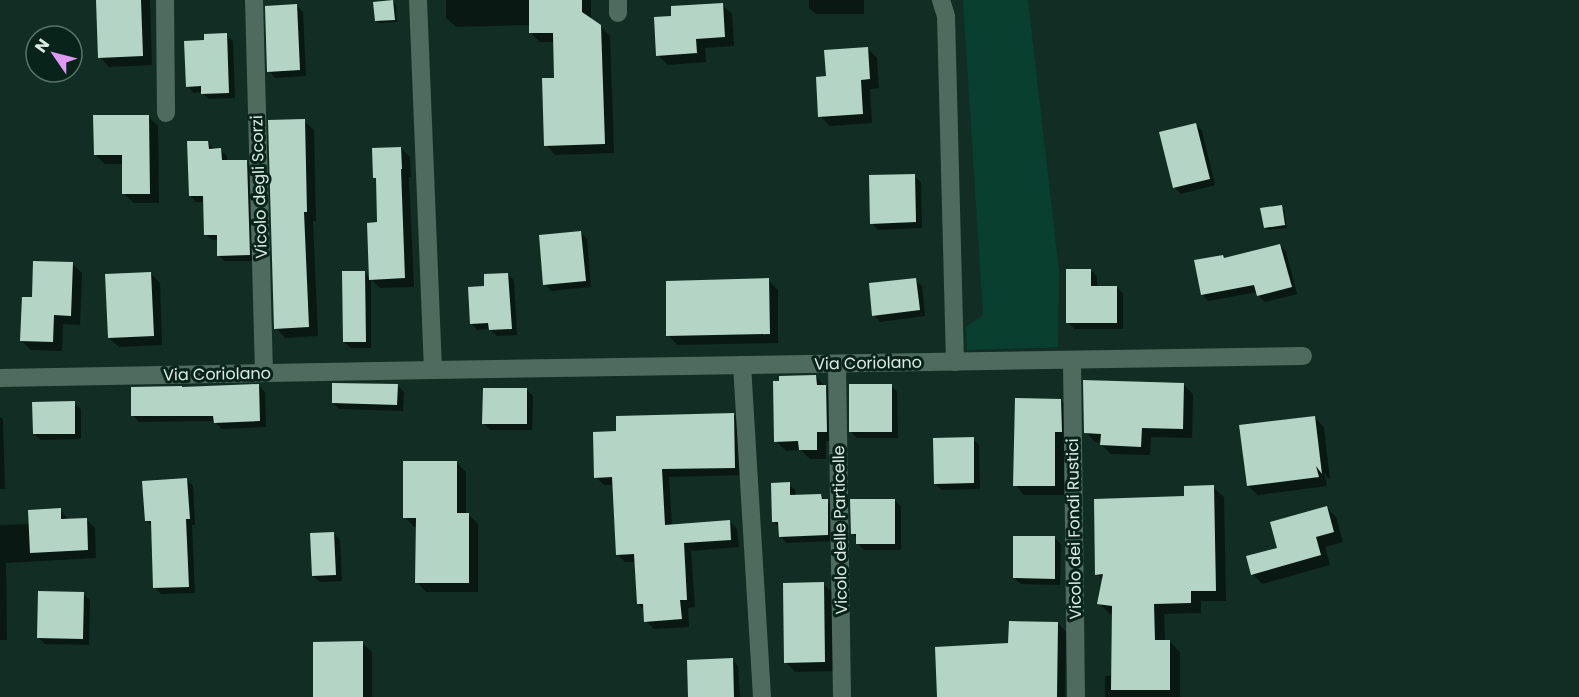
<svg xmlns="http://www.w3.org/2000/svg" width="1579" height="697" viewBox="0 0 1579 697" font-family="Poppins,sans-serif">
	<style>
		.green { fill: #083f2f }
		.shadow { fill: #0007 }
		.building { fill: #b4d4c6 }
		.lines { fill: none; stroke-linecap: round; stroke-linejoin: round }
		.minor { stroke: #4f6b5f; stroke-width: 18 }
		.labels { text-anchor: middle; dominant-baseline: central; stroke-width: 6; stroke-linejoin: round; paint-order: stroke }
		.street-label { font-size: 16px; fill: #dbebe4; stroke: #08231a }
	</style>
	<rect width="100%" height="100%" fill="#122d24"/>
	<path class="green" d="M963,0H1028L1059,271L1058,347L967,350L966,327L983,315Z"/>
	<g class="shadow">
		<path d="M98,0H150L152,65L109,67L100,57Z"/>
		<path d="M446,0H591V20L600,26L610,36L614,153L555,155L546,145L556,79L555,42H540L531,33V25L456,27L446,18Z"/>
		<path d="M809,0H864V14H816L809,8Z"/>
		<path d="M393,2L396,5L397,22L379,23L376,21Z"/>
		<path d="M722,5L732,14L734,46L705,48L706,62L668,65L658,55L673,17Z"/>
		<path d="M297,6L303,12L306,76L275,78L269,71Z"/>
		<path d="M226,35L233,41L235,98L209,99L201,92L194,93L187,86L206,41Z"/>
		<path d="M868,49L877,58L879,88L870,89L872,123L830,126L820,116L827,78Z"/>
		<path d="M148,116L158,126L159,203H134L124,194L123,164H105L95,155Z"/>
		<path d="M304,121L314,130L316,221H313L318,336L285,338L276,328Z"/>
		<path d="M1195,124L1202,131L1215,185L1181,194L1174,187Z"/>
		<path d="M208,143L214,149L220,150L227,156V162L246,161L253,168L255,261H225L218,255V240H212L205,234V202H196L190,196Z"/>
		<path d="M401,148L410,157L411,177H409L414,287L380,288L371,279V348H351L344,342L365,273L371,279L379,224L377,180L375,178Z"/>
		<path d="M914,176L921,182L922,228L878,230L872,223Z"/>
		<path d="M1281,207L1284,210L1287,228L1268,230L1265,228Z"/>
		<path d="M581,233L587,239L591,287L551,291L545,284Z"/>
		<path d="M1280,245L1286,252L1297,294L1265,302L1258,295L1257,292L1208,301L1202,294L1223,256L1226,259Z"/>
		<path d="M72,264L82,273L80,325L63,324L62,351L31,350L22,341L33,299Z"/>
		<path d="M1091,270L1097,277V287H1117L1123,294V329H1074L1068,322Z"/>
		<path d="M150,273L160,283L162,345L119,347L109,338Z"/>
		<path d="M508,274L514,281L517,335L497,336L490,329L477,330L471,323L486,287Z"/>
		<path d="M768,280L778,290V343L677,345L668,335Z"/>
		<path d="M915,280L922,286L925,316L880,322L874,315Z"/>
		<path d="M816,377L835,396L836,441H826V459H810L801,450L786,451L776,441L781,383Z"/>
		<path d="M397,385L404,392L403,411L339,409L333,403Z"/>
		<path d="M891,385L897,392L898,438H857L851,432Z"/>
		<path d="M1184,385L1193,394L1192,438L1151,437L1150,455L1111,454L1102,445V442H1095L1086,432Z"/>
		<path d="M259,386L265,392L266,427L222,429L214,421L139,422L133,415Z"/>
		<path d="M526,389L533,396L532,430H490L484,424Z"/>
		<path d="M1061,400L1070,410L1064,441V495H1024L1015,485Z"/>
		<path d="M74,403L81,409V439L41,440L34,434Z"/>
		<path d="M733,414L741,422L743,475L669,477L672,526L729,521L737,529L739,547L691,551L695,607L688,608L689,627L654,629L646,621L645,610L638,604L636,562H625L617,554L614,485H604L596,477L618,433Z"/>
		<path d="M0,417L3,419L5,489H0Z"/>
		<path d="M1314,417L1324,427L1330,480L1324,473L1327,486L1258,495L1248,486Z"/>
		<path d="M973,439L979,445L980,489L942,490L935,484Z"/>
		<path d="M457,463L466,472V515H469L478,524V592H426L417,582V527H414L405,517Z"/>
		<path d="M187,480L193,486L195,525H192L195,593L161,594L155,587L153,527L146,521Z"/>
		<path d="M789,484L795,490L796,497L821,496L834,507V541L786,543L780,536V528L774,522Z"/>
		<path d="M1213,487L1224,497L1226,601H1201V613L1164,614L1165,642H1170L1180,652V697H1105V676L1113,675V615L1110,614L1099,603L1103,580L1097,574L1185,498Z"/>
		<path d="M895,500L901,507V550H864L858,544V539L852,533Z"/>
		<path d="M1326,507L1336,517L1343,542L1325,547L1330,565L1262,584L1253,574Z"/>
		<path d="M60,510L69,520L86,519L95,528L96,558L6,563L7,640H0V525L31,524Z"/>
		<path d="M334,534L340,540L342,581L320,582L313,576Z"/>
		<path d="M1054,538L1061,544L1060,585L1021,584L1014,578Z"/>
		<path d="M823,583L833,593L834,671L795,672L786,662Z"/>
		<path d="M83,594L90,600L89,645L45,644L38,638Z"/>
		<path d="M1058,623L1066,632L1065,697H939L1010,645Z"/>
		<path d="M362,643L372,652V697H315Z"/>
		<path d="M732,659L738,666L740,697H690Z"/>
	</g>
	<g class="building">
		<path d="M96,0H141L143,56L98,58Z"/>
		<path d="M393,0L395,20L375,21L373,2Z"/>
		<path d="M529,0H582V12L601,25L605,144L544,146L542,78H554L553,33H529Z"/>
		<path d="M723,3L725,37L696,39L697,53L656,56L654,17L671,16V6Z"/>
		<path d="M297,4L300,70L267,72L265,6Z"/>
		<path d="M227,33L229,93L201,94V86L186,87L184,41L204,40V34Z"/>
		<path d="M868,47L870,79L861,80L863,114L818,117L816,77L826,76L824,50Z"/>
		<path d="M93,115H149L150,194H122V155H94Z"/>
		<path d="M305,119L307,212H304L309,327L274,329L268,120Z"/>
		<path d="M1196,123L1210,179L1173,188L1159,132Z"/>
		<path d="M187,141H208L209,149L221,148L222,160H247L250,255L217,256V235H204L203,196H189Z"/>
		<path d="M401,147L402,169H401L405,278L369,280L367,223L377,222L376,178H373L372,148Z"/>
		<path d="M915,174L916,222L870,224L869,175Z"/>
		<path d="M1282,205L1285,225L1264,228L1260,208Z"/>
		<path d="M581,231L586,281L543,285L539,235Z"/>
		<path d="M1280,244L1292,287L1257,296L1254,285L1201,295L1194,260L1223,255L1224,258Z"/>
		<path d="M33,261L73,262L71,316L54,315L53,342L20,341L22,297H32Z"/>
		<path d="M1066,269H1091V286H1117V323H1066Z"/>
		<path d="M342,271H365L366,342H343Z"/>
		<path d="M151,272L154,336L108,338L105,274Z"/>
		<path d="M508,273L512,329L489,330L488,323L470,324L468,287L484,286V274Z"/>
		<path d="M769,278L770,334L666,336V281Z"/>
		<path d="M916,278L920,310L872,316L869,283Z"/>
		<path d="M816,375L817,385H826L827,432H817V450H799L798,441L774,442L773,381H779V376Z"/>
		<path d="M1083,380L1184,383L1183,429L1142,428L1141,447L1100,445L1101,434L1084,433Z"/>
		<path d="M332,383L398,384L397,405L332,403Z"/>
		<path d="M259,384L260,421L214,423L213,416H131V387L182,386V387Z"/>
		<rect x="849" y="384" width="43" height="48"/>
		<path d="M483,388H527V424H482Z"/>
		<path d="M1015,398L1061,399L1062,432H1055V486H1013Z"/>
		<path d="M75,401V434H33L32,402Z"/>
		<path d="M734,413L735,468L662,469L665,525L730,520L731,540L684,543L687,600H680L682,619L644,622L643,604H637L634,554L616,555L612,477L594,478L593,432L616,431V416Z"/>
		<path d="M1315,416L1322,474L1316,466L1319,477L1247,486L1239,425Z"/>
		<path d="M974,437V483L934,484L933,438Z"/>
		<path d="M403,461H457V513H469V583H415L416,518H403Z"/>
		<path d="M187,478L190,519H186L189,587L153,588L151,521H145L142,481Z"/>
		<path d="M790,482V495L821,494L822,499H828V535L779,537L778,522H772L771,483Z"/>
		<path d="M1214,485L1216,591H1191V603L1154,604L1155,640H1170V690H1111L1112,606L1097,604L1103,574L1095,575L1094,499L1184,496V486Z"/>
		<path d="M850,499H895V544H856V534H851Z"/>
		<path d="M1327,506L1334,532L1316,537L1321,555L1251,575L1246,556L1277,548L1270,522Z"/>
		<path d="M61,508V519L87,518L88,550L30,553L28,510Z"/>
		<path d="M334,532L336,575L312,576L310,533Z"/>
		<path d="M1013,536H1055V579L1013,578Z"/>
		<path d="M824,582L825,662L784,663L783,583Z"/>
		<path d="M38,591L84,592L83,639L37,638Z"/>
		<path d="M1009,621L1058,622L1057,697H937L935,647L1008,643Z"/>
		<path d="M363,641V697H313V642Z"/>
		<path d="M733,658L734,697H688L687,660Z"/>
	</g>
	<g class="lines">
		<g class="minor">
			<path d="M165,0L166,113"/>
			<path d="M254,0L264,373"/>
			<path d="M418,0L433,370"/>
			<path d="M618,0V13"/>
			<path d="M941,0L946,16L955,362"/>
			<path d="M1072,360L1076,697"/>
			<path d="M837,364L842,697"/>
			<path d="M742,365L762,697"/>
			<path d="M0,378L433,370L1303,356"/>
		</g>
	</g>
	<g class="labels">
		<g class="street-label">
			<text transform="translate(259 187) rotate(-92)">Vicolo degli Scorzi</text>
			<text transform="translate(868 363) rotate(-1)">Via Coriolano</text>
			<text transform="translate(217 374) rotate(-1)">Via Coriolano</text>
			<text transform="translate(1074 529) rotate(-91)">Vicolo dei Fondi Rustici</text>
			<text transform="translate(840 530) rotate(-91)">Vicolo delle Particelle</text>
		</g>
	</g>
	<g transform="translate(54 54) rotate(305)"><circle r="28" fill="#08231a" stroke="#5c736b" stroke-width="1.5"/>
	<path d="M0-4.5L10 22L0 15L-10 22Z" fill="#dd99f3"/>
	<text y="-9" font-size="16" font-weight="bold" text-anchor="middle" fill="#dbebe4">N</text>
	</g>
</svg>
